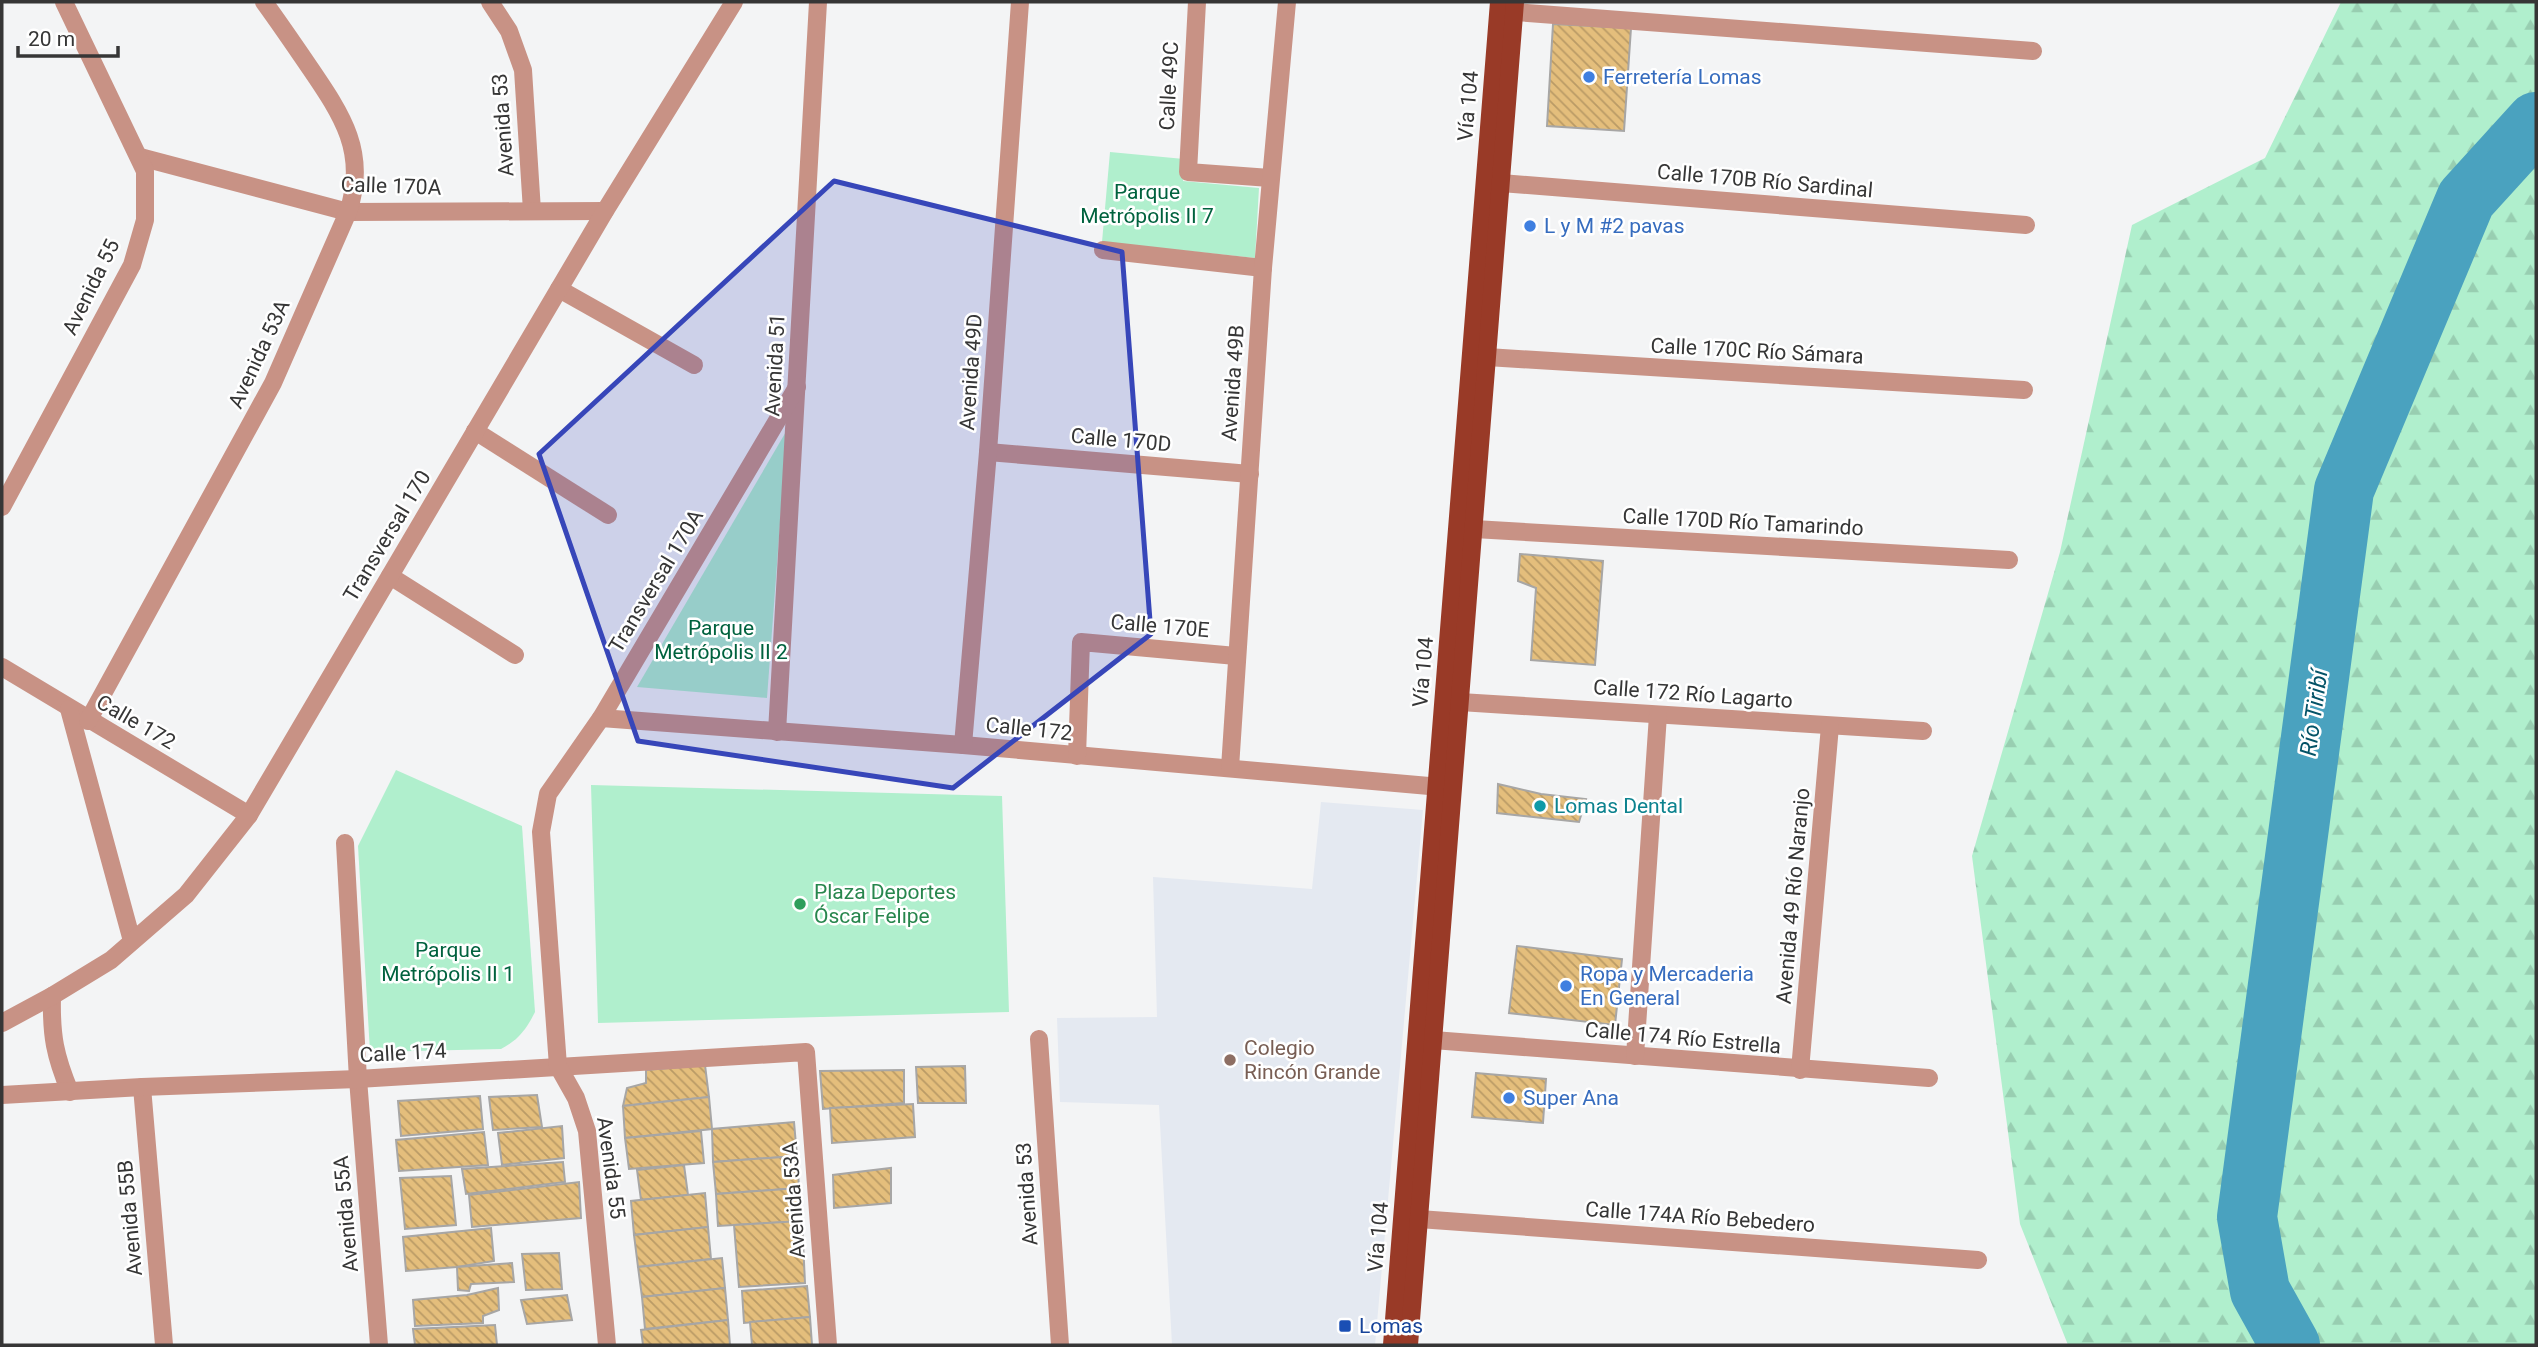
<svg xmlns="http://www.w3.org/2000/svg" width="2538" height="1347" viewBox="0 0 2538 1347" font-family="Roboto,sans-serif">
	<style>
		.built { fill: #e4e9f1 }
		.forest { fill: url(#forest-firs) }
		.park { fill: #b0efcd }
		.lines { fill: none; stroke-linecap: round; stroke-linejoin: round }
		.river { stroke: #4aa2bf; stroke-width: 60 }
		.building { fill: url(#building-back-hatch); stroke: #a7a6a5; stroke-width: 2 }
		.minor { stroke: #c89285; stroke-width: 18 }
		.major { stroke: #993a27; stroke-width: 18 }
		.marked { fill: #3746b9; fill-opacity: 0.2; stroke: #3746b9; stroke-width: 5; stroke-linejoin: round }
		.shop-dot { fill: #3f7fe0; stroke: #fff; stroke-width: 2.5 }
		.culture-dot { fill: #0f9aa8; stroke: #fff; stroke-width: 2.5 }
		.leisure-dot { fill: #2e9e5b; stroke: #fff; stroke-width: 2.5 }
		.education-dot { fill: #8d6e63; stroke: #fff; stroke-width: 2.5 }
		.transit-dot { fill: #1a4fb4; stroke: #fff; stroke-width: 2.5 }
		.labels { text-anchor: middle; dominant-baseline: central; stroke-width: 5; stroke-linejoin: round; paint-order: stroke }
		.shop-label { font-size: 21px; fill: #366cbe; stroke: #fff; text-anchor: start }
		.street-label { font-size: 21px; fill: #363636; stroke: #fff }
		.park-label { font-size: 21px; fill: #00623e; stroke: #fff }
		.culture-label { font-size: 21px; fill: #0d838f; stroke: #fff; text-anchor: start }
		.leisure-label { font-size: 21px; fill: #27864d; stroke: #fff; text-anchor: start }
		.education-label { font-size: 21px; fill: #785e54; stroke: #fff; text-anchor: start }
		.transit-label { font-size: 21px; fill: #164399; stroke: #fff; text-anchor: start }
		.water-label { font-size: 23px; font-style: italic; fill: #045367; stroke: #fff }
	</style>
	<defs>
		<pattern id="forest-firs" width="22" height="20" patternUnits="userSpaceOnUse" patternTransform="scale(1.75)"><rect width="22" height="20" fill="#b0efcd"/><path d="M5 1l3.5 6h-7zM16 11l3.5 6h-7z" fill="#98ceb1"/></pattern>
		<pattern id="building-back-hatch" width="6" height="6" patternUnits="userSpaceOnUse" patternTransform="scale(1.75)"><rect width="6" height="6" fill="#e4be7c"/><path d="M-1 5l2 2M0 0l6 6M5-1l2 2" fill="none" stroke="#ba9b66"/></pattern>
	</defs>
	<rect width="100%" height="100%" fill="#f3f4f5"/>
	<path class="built" d="M1321,802L1423,810L1375,1345H1172L1159,1105L1060,1102L1057,1018L1157,1017L1153,877L1312,889Z"/>
	<path class="forest" d="M2341,2H2536V1345H2068L2020,1224L1972,856L2060,552L2132,225L2265,158Z"/>
	<g class="park">
		<path d="M1110,152L1184,159L1183,181L1259,188L1255,258L1102,242Z"/>
		<path d="M787,430L767,698L637,687Z"/>
		<path d="M396,770L522,826L535,1012C526,1030 518,1040 501,1049L370,1052L358,846Z"/>
		<path d="M591,785L1002,796L1009,1012L598,1023Z"/>
	</g>
	<g class="lines">
		<path class="river" d="M2290,1345L2260,1291L2247,1217L2344,490L2466,199L2536,122"/>
	</g>
	<g class="building">
		<path d="M1553,24L1631,28L1624,131L1547,126Z"/>
		<path d="M1520,554L1603,561L1595,665L1531,660L1536,588L1518,581Z"/>
		<path d="M1498,784L1541,794L1586,799L1579,822L1497,813Z"/>
		<path d="M1517,946L1622,959L1615,1025L1509,1013Z"/>
		<path d="M705,1065L709,1097L623,1106L627,1088L646,1083V1070Z"/>
		<path d="M965,1066L966,1103H918L916,1067Z"/>
		<path d="M904,1070V1103L823,1109L820,1071Z"/>
		<path d="M1476,1073L1546,1079L1543,1123L1472,1117Z"/>
		<path d="M537,1095L542,1127L493,1130L489,1097Z"/>
		<path d="M480,1096L483,1129L401,1136L398,1101Z"/>
		<path d="M709,1097L712,1129L625,1138L623,1106Z"/>
		<path d="M913,1104L915,1137L832,1143L830,1108Z"/>
		<path d="M794,1122L797,1156L713,1162L712,1129Z"/>
		<path d="M562,1126L564,1158L502,1165L498,1133Z"/>
		<path d="M701,1131L704,1163L629,1169L625,1138Z"/>
		<path d="M484,1132L488,1165L399,1171L396,1140Z"/>
		<path d="M797,1156L799,1188L716,1194L713,1162Z"/>
		<path d="M563,1162L565,1182L466,1194L462,1169Z"/>
		<path d="M684,1165L688,1195L641,1200L637,1170Z"/>
		<path d="M891,1168V1203L834,1208L833,1175Z"/>
		<path d="M451,1176L456,1225L405,1229L400,1178Z"/>
		<path d="M579,1182L581,1218L472,1227L469,1195Z"/>
		<path d="M799,1188L802,1221L718,1226L716,1194Z"/>
		<path d="M705,1193L708,1227L634,1235L631,1201Z"/>
		<path d="M802,1221L805,1283L739,1287L734,1225Z"/>
		<path d="M708,1227L711,1259L638,1267L634,1235Z"/>
		<path d="M491,1228L494,1261L457,1267L406,1271L403,1237Z"/>
		<path d="M559,1253L562,1289L526,1290L522,1254Z"/>
		<path d="M722,1258L725,1288L642,1297L638,1267Z"/>
		<path d="M512,1263L514,1282L471,1284L469,1291L458,1290L457,1267Z"/>
		<path d="M807,1286L810,1317L744,1323L742,1291Z"/>
		<path d="M498,1288L499,1310L483,1316V1323L415,1326L413,1300L467,1295Z"/>
		<path d="M725,1288L728,1320L645,1329L642,1297Z"/>
		<path d="M567,1295L572,1320L527,1324L521,1300Z"/>
		<path d="M810,1317L812,1345H752L750,1322Z"/>
		<path d="M728,1320L730,1345H643L641,1330Z"/>
		<path d="M495,1325L497,1345H415L413,1329Z"/>
	</g>
	<g class="lines">
		<g class="minor">
			<path d="M490,2L509,31L523,70L532,211"/>
			<path d="M1197,2L1188,172L1270,178"/>
			<path d="M1515,12L2033,51"/>
			<path d="M140,157L348,212L605,211"/>
			<path d="M1501,183L2026,225"/>
			<path d="M1103,250L1263,268"/>
			<path d="M559,289L694,365"/>
			<path d="M1487,357L2024,390"/>
			<path d="M475,431L608,515"/>
			<path d="M988,452L1250,474"/>
			<path d="M2,507L132,265L145,220V171L64,2"/>
			<path d="M1474,529L2009,560"/>
			<path d="M390,576L515,655"/>
			<path d="M2,667L249,815"/>
			<path d="M1460,702L1923,731"/>
			<path d="M69,709L132,941"/>
			<path d="M601,718L963,745L1452,788"/>
			<path d="M88,721L273,383L348,212C368,153 342,115 310,68C295,46 280,24 264,2"/>
			<path d="M777,732L818,2"/>
			<path d="M963,745L988,452L1020,2"/>
			<path d="M1077,756L1081,642L1236,656"/>
			<path d="M1230,768L1263,268L1287,2"/>
			<path d="M345,843L358,1079L379,1345"/>
			<path d="M52,996C51,1036 55,1056 70,1092"/>
			<path d="M2,1023L52,996L111,960L186,895L249,815L605,211L734,2"/>
			<path d="M1039,1039L1060,1345"/>
			<path d="M1433,1040L1929,1078"/>
			<path d="M1635,1056L1658,715"/>
			<path d="M1800,1070L1830,726"/>
			<path d="M142,1087L164,1345"/>
			<path d="M2,1095L142,1087L358,1079L806,1052L828,1345"/>
			<path d="M1419,1219L1978,1260"/>
			<path d="M607,1345L587,1131L576,1098L558,1066L541,832L548,794L601,718L797,387"/>
		</g>
		<g class="major">
			<path d="M1392,1345L1499,2"/>
			<path d="M1409,1345L1515,2"/>
		</g>
	</g>
	<path class="marked" d="M834,181L1122,252L1151,634L953,788L638,741L539,454Z"/>
	<g class="shop-dot">
		<circle cx="1589" cy="77" r="7"/>
		<circle cx="1530" cy="226" r="7"/>
		<circle cx="1566" cy="986" r="7"/>
		<circle cx="1509" cy="1098" r="7"/>
	</g>
	<circle class="culture-dot" cx="1540" cy="806" r="7"/>
	<circle class="leisure-dot" cx="800" cy="904" r="7"/>
	<circle class="education-dot" cx="1230" cy="1060" r="7"/>
	<rect class="transit-dot" x="1338" y="1319" width="14" height="14" rx="3.5"/>
	<g class="labels">
		<g class="shop-label">
			<text x="1603" y="77">Ferretería Lomas</text>
			<text x="1544" y="226">L y M #2 pavas</text>
			<text x="1580" y="974">Ropa y Mercaderia<tspan x="1580" dy="24">En General</tspan></text>
			<text x="1523" y="1098">Super Ana</text>
		</g>
		<g class="street-label">
			<text transform="translate(1169 86) rotate(-87)">Calle 49C</text>
			<text transform="translate(1468 106) rotate(-85)">Vía 104</text>
			<text transform="translate(503 125) rotate(-94)">Avenida 53</text>
			<text transform="translate(1765 181) rotate(5)">Calle 170B Río Sardinal</text>
			<text transform="translate(391 186) rotate(2)">Calle 170A</text>
			<text transform="translate(91 287) rotate(-64)">Avenida 55</text>
			<text transform="translate(1757 351) rotate(3)">Calle 170C Río Sámara</text>
			<text transform="translate(259 354) rotate(-65)">Avenida 53A</text>
			<text transform="translate(775 365) rotate(-87)">Avenida 51</text>
			<text transform="translate(971 372) rotate(-86)">Avenida 49D</text>
			<text transform="translate(1233 383) rotate(-86)">Avenida 49B</text>
			<text transform="translate(1121 440) rotate(5)">Calle 170D</text>
			<text transform="translate(1743 522) rotate(3)">Calle 170D Río Tamarindo</text>
			<text transform="translate(387 536) rotate(-59)">Transversal 170</text>
			<text transform="translate(656 581) rotate(-59)">Transversal 170A</text>
			<text transform="translate(1160 626) rotate(5)">Calle 170E</text>
			<text transform="translate(1423 672) rotate(-85)">Vía 104</text>
			<text transform="translate(1693 694) rotate(4)">Calle 172 Río Lagarto</text>
			<text transform="translate(136 722) rotate(30)">Calle 172</text>
			<text transform="translate(1029 729) rotate(6)">Calle 172</text>
			<text transform="translate(1793 896) rotate(-85)">Avenida 49 Río Naranjo</text>
			<text transform="translate(1683 1038) rotate(5)">Calle 174 Río Estrella</text>
			<text transform="translate(403 1053) rotate(-3)">Calle 174</text>
			<text transform="translate(611 1168) rotate(82)">Avenida 55</text>
			<text transform="translate(1027 1194) rotate(-94)">Avenida 53</text>
			<text transform="translate(794 1200) rotate(-94)">Avenida 53A</text>
			<text transform="translate(346 1214) rotate(-95)">Avenida 55A</text>
			<text transform="translate(1700 1217) rotate(4)">Calle 174A Río Bebedero</text>
			<text transform="translate(130 1218) rotate(-95)">Avenida 55B</text>
			<text transform="translate(1378 1237) rotate(-85)">Vía 104</text>
		</g>
		<g class="park-label">
			<text x="1147" y="192">Parque<tspan x="1147" dy="24">Metrópolis II 7</tspan></text>
			<text x="721" y="628">Parque<tspan x="721" dy="24">Metrópolis II 2</tspan></text>
			<text x="448" y="950">Parque<tspan x="448" dy="24">Metrópolis II 1</tspan></text>
		</g>
		<g class="culture-label">
			<text x="1554" y="806">Lomas Dental</text>
		</g>
		<g class="leisure-label">
			<text x="814" y="892">Plaza Deportes<tspan x="814" dy="24">Óscar Felipe</tspan></text>
		</g>
		<g class="education-label">
			<text x="1244" y="1048">Colegio<tspan x="1244" dy="24">Rincón Grande</tspan></text>
		</g>
		<g class="transit-label">
			<text x="1359" y="1326">Lomas</text>
		</g>
		<g class="water-label">
			<text transform="translate(2314 713) rotate(-82)">Río Tiribí</text>
		</g>
	</g>
	<rect width="2538" height="1347" fill="none" stroke="#363636" stroke-width="7"/>
	<path d="M18 46v10h100v-10" fill="none" stroke="#363636" stroke-width="3.5"/>
	<text x="28" y="46" font-size="21" fill="#363636" stroke="#ffffff" stroke-width="5" paint-order="stroke">20 m</text>
</svg>
